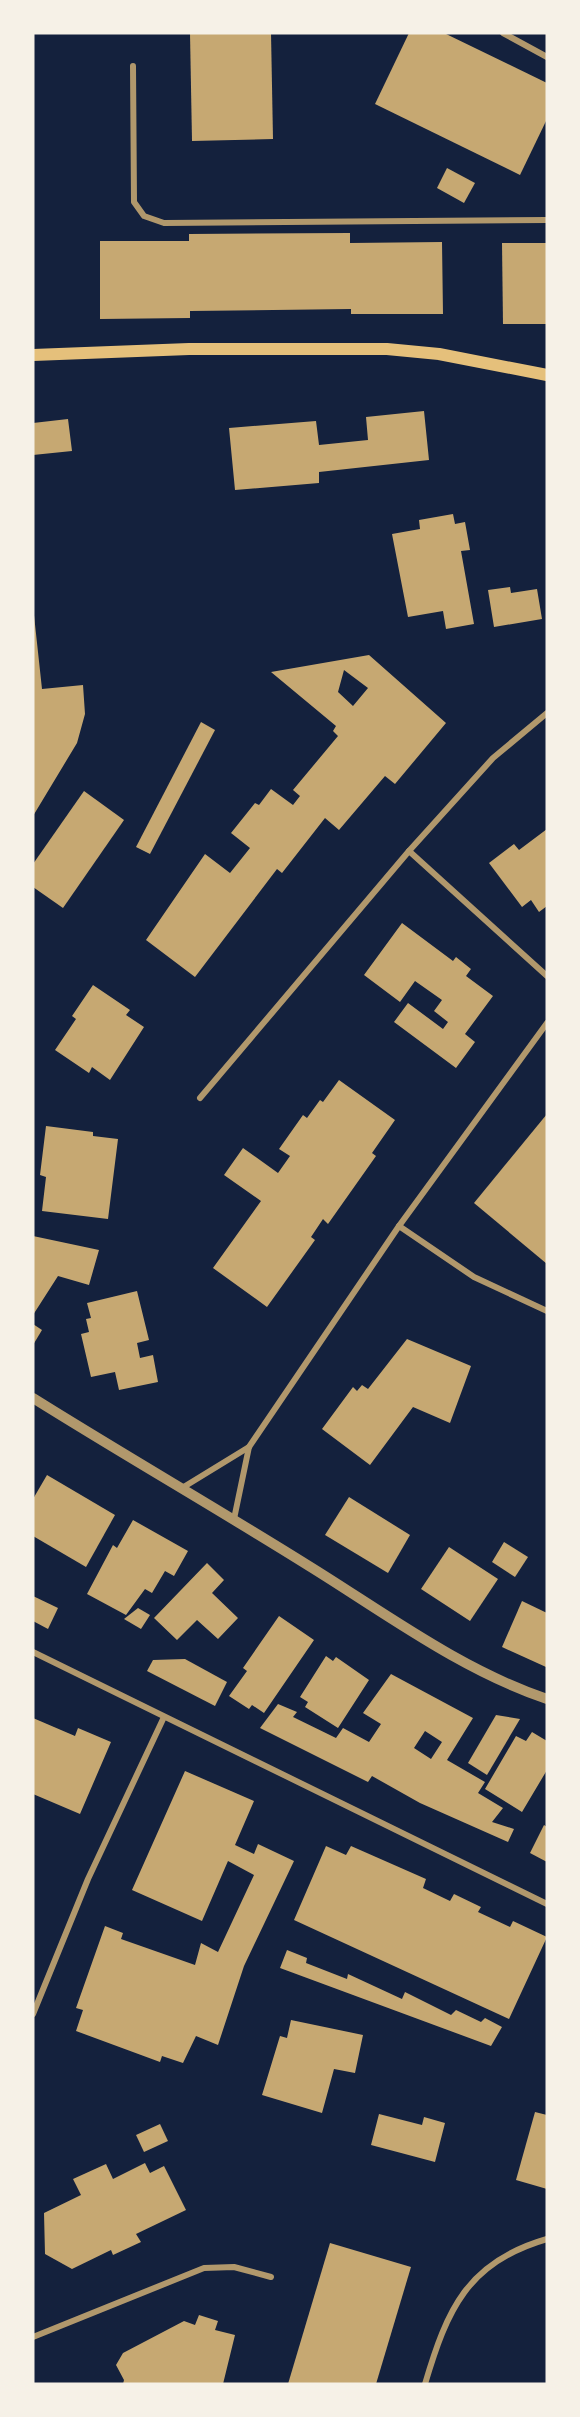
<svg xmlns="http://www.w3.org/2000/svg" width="580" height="2417" viewBox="0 0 580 2417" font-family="'Playfair Display',serif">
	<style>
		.building { fill: #c6a872; fill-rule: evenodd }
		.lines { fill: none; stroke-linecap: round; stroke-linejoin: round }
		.minor { stroke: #b1986c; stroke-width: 6 }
		.tertiary { stroke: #b1986c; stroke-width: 10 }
		.secondary { stroke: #e5c07b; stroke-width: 12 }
	</style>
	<rect width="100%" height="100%" fill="#14213d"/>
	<g class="building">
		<path d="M190,33H271L273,139L192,141Z"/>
		<path d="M409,33H444L547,83V119L520,175L375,104Z"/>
		<path d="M447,168L475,183L464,203L437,188Z"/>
		<path d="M350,233V243L442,242L443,314H351V309L190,311V318L100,319V241H189V234Z"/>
		<path d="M502,243H547V324H503Z"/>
		<path d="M424,411L429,460L319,472V483L235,490L229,428L316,421L319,445L368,440L366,417Z"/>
		<path d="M68,419L72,451L33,455V423Z"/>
		<path d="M453,514L455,524L465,522L470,550L461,551L474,624L446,629L443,611L408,617L392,534L420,529L419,520Z"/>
		<path d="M510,587L511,593L537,589L542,619L494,627L488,590Z"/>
		<path d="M33,606L42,689L83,685L85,714L77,743L33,816Z"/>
		<path d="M369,655L446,723L395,784L385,776L339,830L325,818L282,873L277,869L195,977L146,940L205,854L230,873L250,848L231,833L255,803L259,805L271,789L293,805L300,796L293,790L338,736L333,731L336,726L271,672ZM344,670L368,688L353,706L338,692Z"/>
		<path d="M201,722L215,730L150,854L136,847Z"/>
		<path d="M84,791L124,820L63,908L33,887V864Z"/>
		<path d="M547,829V906L539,912L531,900L522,907L489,863L514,844L519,850Z"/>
		<path d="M402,923L453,961L456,957L471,969L466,976L493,996L465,1034L475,1042L456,1068L394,1022L408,1003L443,1029L448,1022L434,1011L442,1000L415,981L400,1002L364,975Z"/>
		<path d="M93,985L130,1010L126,1015L144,1027L110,1080L92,1067L89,1073L55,1050L76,1019L72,1016Z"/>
		<path d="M339,1080L395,1120L372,1153L376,1156L328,1224L323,1219L311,1237L315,1240L267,1307L213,1268L261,1201L224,1175L243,1148L278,1173L290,1156L279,1149L303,1115L307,1118L320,1100L323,1102Z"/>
		<path d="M547,1114V1264L474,1203Z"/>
		<path d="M46,1126L93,1132V1136L118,1139L108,1219L42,1211L46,1177L40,1175Z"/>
		<path d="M33,1236L99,1250L89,1285L58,1276L33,1315Z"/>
		<path d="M137,1291L149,1340L137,1343L140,1358L153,1355L158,1382L119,1390L115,1372L91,1377L81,1334L89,1332L86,1319L91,1318L87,1303Z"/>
		<path d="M33,1324L42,1330L33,1345Z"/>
		<path d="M407,1339L471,1366L450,1423L413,1407L370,1465L322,1429L353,1387L357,1391L362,1385L368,1389Z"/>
		<path d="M47,1475L115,1515L86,1567L33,1536V1499Z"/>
		<path d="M349,1497L410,1535L388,1573L325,1535Z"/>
		<path d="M133,1520L188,1551L174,1576L165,1571L152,1593L145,1589L126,1615L87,1594L113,1545L117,1548Z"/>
		<path d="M504,1542L528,1557L515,1577L492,1562Z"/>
		<path d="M449,1547L498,1579L470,1621L421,1589Z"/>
		<path d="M207,1563L224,1580L212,1593L238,1618L218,1639L197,1620L177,1640L154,1618Z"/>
		<path d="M33,1596L58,1608L48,1629L33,1621Z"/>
		<path d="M522,1601L547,1613L546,1667L502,1647Z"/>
		<path d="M138,1608L150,1615L141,1629L124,1619Z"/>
		<path d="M279,1616L314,1640L264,1713L252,1705L249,1709L229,1696L247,1671L243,1668Z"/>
		<path d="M326,1656L333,1661L336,1657L369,1680L338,1728L305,1707L308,1702L300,1697Z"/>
		<path d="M185,1659L227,1682L215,1706L147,1671L153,1660Z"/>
		<path d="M391,1674L473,1718L447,1760L485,1782L478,1793L503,1808L492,1822L514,1829L508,1842L420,1803L372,1776L368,1782L260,1728L278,1704L297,1712L293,1717L336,1738L343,1728L369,1742L381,1724L363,1713ZM425,1731L442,1742L431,1759L414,1748Z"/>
		<path d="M496,1715L520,1719L487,1775L468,1763Z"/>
		<path d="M33,1718L75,1736L78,1728L111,1742L80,1814L33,1794Z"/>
		<path d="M532,1732L547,1741V1770L522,1812L485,1789L516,1736L526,1741Z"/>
		<path d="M185,1771L254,1801L235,1845L254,1854L258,1844L294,1861L244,1966L218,2045L196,2036L183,2063L162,2056L160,2062L76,2031L83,2010L76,2008L105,1926L123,1933L121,1939L195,1965L201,1943L218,1952L254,1875L228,1861L202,1921L132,1890Z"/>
		<path d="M544,1825L547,1827V1862L530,1853Z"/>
		<path d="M326,1846L346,1855L351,1846L426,1879L423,1888L450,1901L454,1894L481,1907L478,1912L510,1927L513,1921L547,1937L509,2019L294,1920Z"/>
		<path d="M287,1950L307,1958L306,1963L347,1979L348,1974L402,1999L405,1992L451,2015L456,2010L481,2022L485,2018L502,2027L491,2046L280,1968Z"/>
		<path d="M291,2020L363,2035L355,2073L334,2069L322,2113L262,2095L280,2036L287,2038Z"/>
		<path d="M535,2112L547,2115V2189L516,2180Z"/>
		<path d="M379,2114L422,2125L424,2117L445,2123L435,2162L371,2145Z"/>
		<path d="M160,2124L168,2141L144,2152L136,2135Z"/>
		<path d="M145,2163L150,2173L164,2166L186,2210L136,2234L141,2242L113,2255L111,2250L72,2269L45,2254L44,2213L81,2195L73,2179L106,2164L113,2179Z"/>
		<path d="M330,2243L411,2267L376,2384H288Z"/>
		<path d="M199,2315L218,2321L215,2330L235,2335L223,2384H123L124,2380L116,2365L123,2353L184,2321L195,2325Z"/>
	</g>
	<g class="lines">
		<g class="minor">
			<path d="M503,33L547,57"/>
			<path d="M133,66L134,202L144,216L164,223L547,220"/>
			<path d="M409,851L547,976"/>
			<path d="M200,1098L409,851L493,758L547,713"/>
			<path d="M399,1226L474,1277L547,1311"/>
			<path d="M182,1488L249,1447"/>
			<path d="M234,1519L249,1447L399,1226L547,1023"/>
			<path d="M33,1652L547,1904"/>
			<path d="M33,2014L88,1879L164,1717"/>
			<path d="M33,2337L204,2268L234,2267L271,2277"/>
			<path d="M425,2384C447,2310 467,2262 547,2239"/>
		</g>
		<path class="tertiary" d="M33,1398C124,1455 218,1509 309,1566C385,1613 461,1670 547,1699"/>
		<path class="secondary" d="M33,355L189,349H387L439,354L547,375"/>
	</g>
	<rect width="580" height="2417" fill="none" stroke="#f6f1e7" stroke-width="69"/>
</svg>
